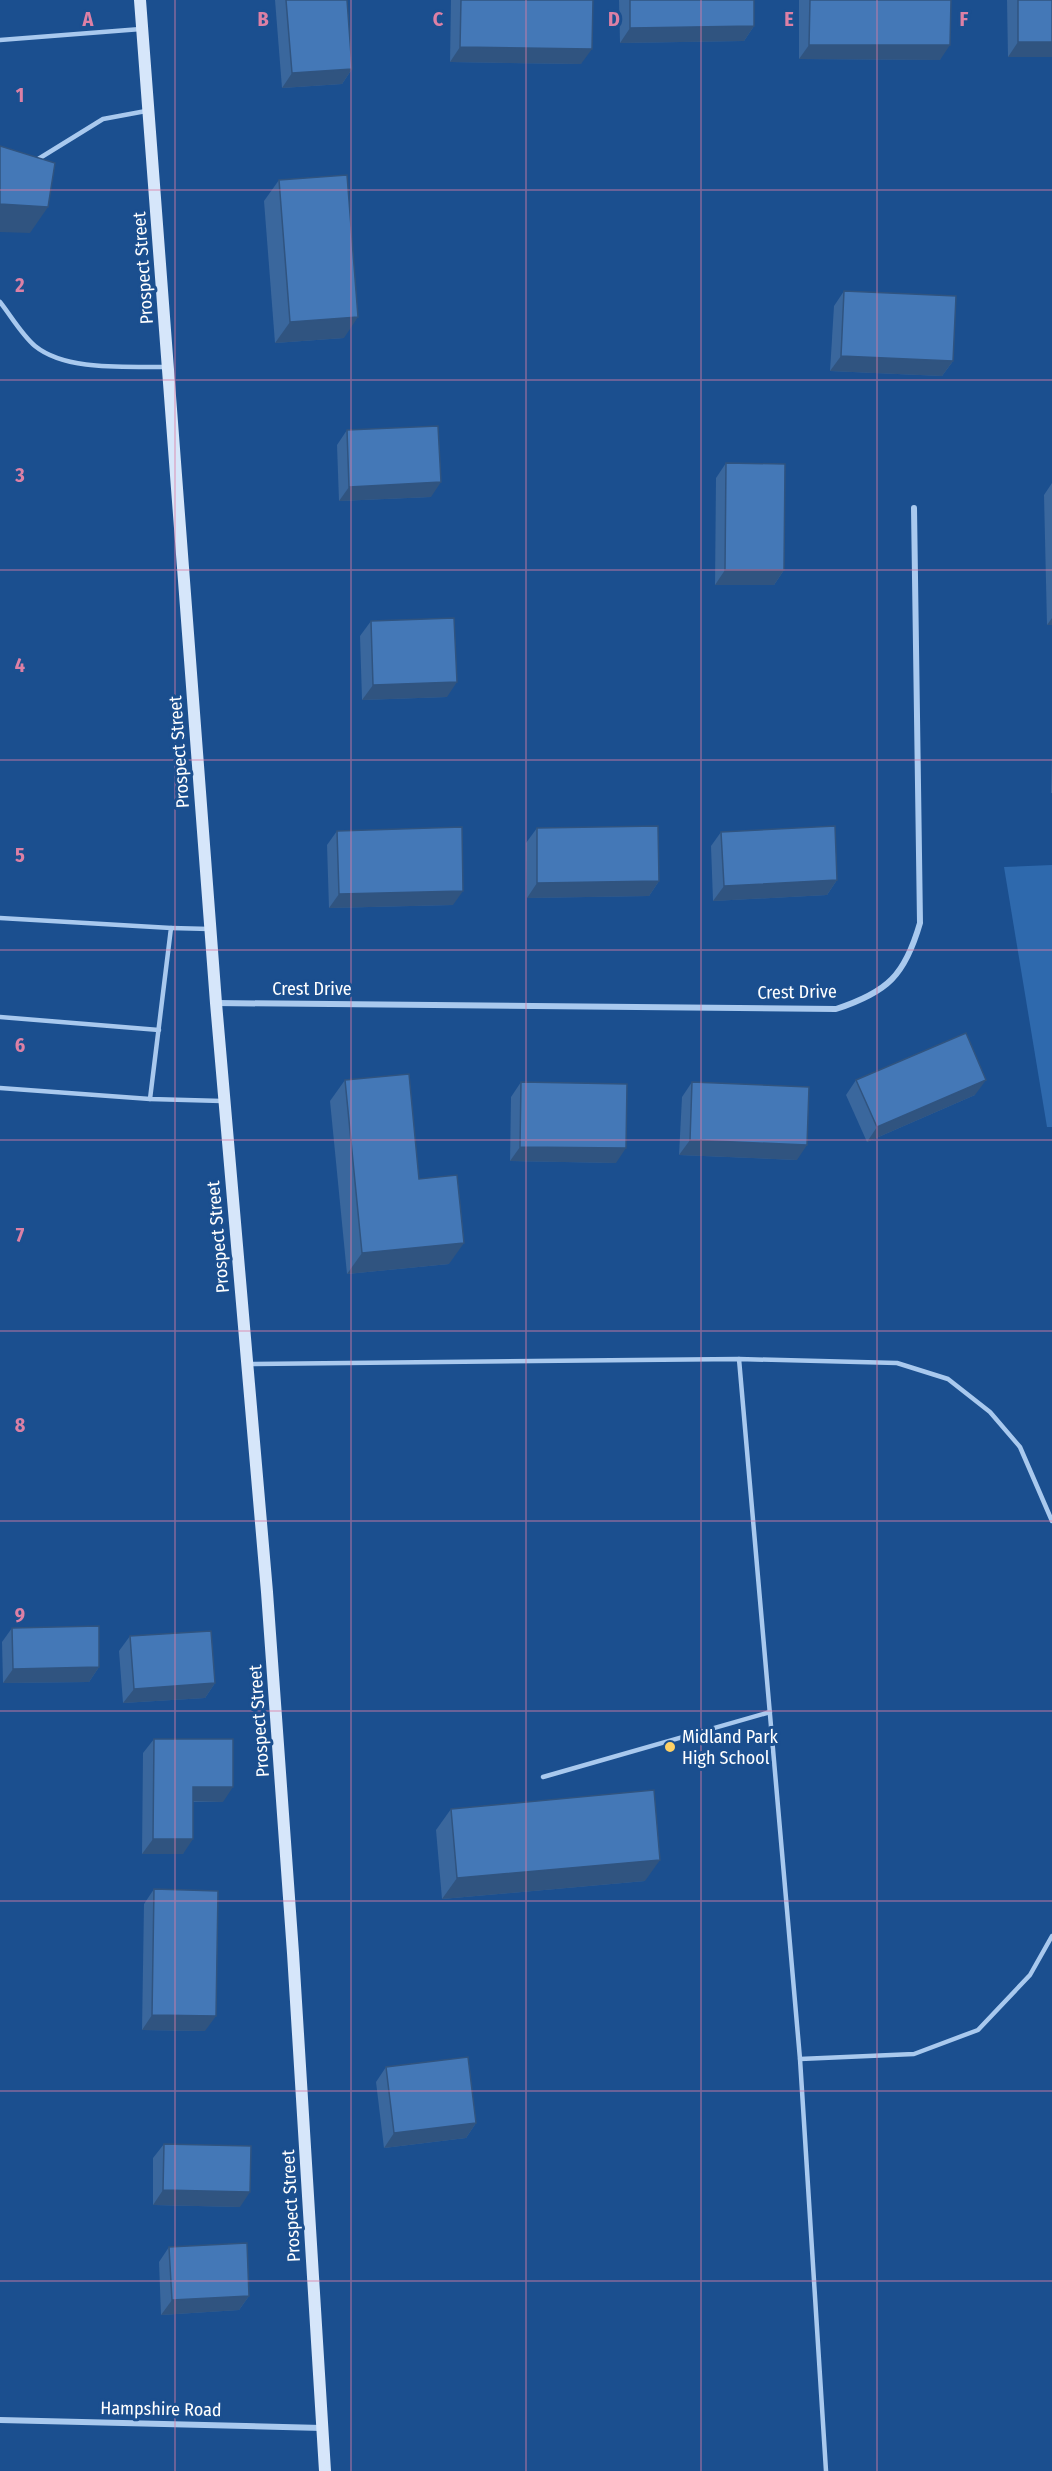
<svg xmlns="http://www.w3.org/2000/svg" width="1052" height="2471" viewBox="0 0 1052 2471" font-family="'Fira Sans Condensed',sans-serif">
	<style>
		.green { fill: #2e69ad }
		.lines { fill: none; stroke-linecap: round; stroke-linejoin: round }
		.lane { stroke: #a9c9ee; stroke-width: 4.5 }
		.street { stroke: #a9c9ee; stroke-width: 6 }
		.secondary { stroke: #d6e6fa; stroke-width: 12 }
		.wall { fill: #3a679d }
		.shaded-wall { fill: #305480 }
		.building { fill: #4478b7; stroke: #305480; stroke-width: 1.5 }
		.grid { fill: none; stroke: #dd80a5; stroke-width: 1.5; stroke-opacity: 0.55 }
		.poi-dot { fill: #ffd166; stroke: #1b4f8f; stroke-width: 2 }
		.labels { text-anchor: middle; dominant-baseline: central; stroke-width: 6; stroke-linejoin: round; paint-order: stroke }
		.street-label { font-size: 18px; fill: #fff; stroke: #1b4f8f }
		.poi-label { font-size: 18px; fill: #fff; stroke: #1b4f8f; text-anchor: start }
		.grid-label { font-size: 20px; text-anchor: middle; font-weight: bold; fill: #dd80a5; stroke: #1b4f8f; stroke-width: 6; stroke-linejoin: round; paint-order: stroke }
	</style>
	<rect width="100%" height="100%" fill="#1b4f8f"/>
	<path class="green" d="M1052,865V1127H1047L1004,867Z"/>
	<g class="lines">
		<g class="lane">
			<path d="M0,40L141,29"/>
			<path d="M35,161L103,119L146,111"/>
			<path d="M0,302C11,316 22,335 35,346C67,372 129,366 167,367"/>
			<path d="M0,918L171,928L150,1099"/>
			<path d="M171,928L210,929"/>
			<path d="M0,1017L159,1030"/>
			<path d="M0,1088L150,1099L222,1101"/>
			<path d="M739,1359L800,2059L826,2471"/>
			<path d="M249,1364L739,1359L897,1363L948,1379L990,1412L1020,1447L1052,1521"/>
			<path d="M543,1777L770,1712"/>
			<path d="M800,2059L914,2054L978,2030L1030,1975L1052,1936"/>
		</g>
		<g class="street">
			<path d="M216,1003L836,1009C888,992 905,975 920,923L914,508"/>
			<path d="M0,2420L322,2428"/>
		</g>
		<path class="secondary" d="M140,0L216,1003L267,1592L293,1953L325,2471"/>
	</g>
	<g class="wall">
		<path d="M275,0H347L352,69L342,84L282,88Z"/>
		<path d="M451,0H593L581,64L450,62Z"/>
		<path d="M619,0H754V26L744,41L620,43Z"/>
		<path d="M799,0H951L940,60L799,59Z"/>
		<path d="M1007,0H1052V57H1008Z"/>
		<path d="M279,180L344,338L275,343L264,201Z"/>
		<path d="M844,291L953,361L942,376L830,371L834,306Z"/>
		<path d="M347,430L431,497L339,501L337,445Z"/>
		<path d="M726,463L784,570L774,585H715L716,478Z"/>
		<path d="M1052,483V625H1047L1044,495Z"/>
		<path d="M371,621L447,697L362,700L360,636Z"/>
		<path d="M1052,753V793H1051Z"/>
		<path d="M537,828L659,881L649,896L527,898L526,843Z"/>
		<path d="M337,831L453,905L329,908L327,845Z"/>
		<path d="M721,832L837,880L827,895L713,901L711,846Z"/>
		<path d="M345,1080L419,1179L449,1264L347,1274L330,1101Z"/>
		<path d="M856,1080L975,1095L867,1142L846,1095Z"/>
		<path d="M521,1082L616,1163L510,1161L511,1097Z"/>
		<path d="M692,1082L797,1160L679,1155L682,1097Z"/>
		<path d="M12,1628L99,1667L89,1682L3,1683L2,1642Z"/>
		<path d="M130,1636L215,1683L205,1698L123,1703L119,1651Z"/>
		<path d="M154,1739L223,1802H193L183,1854H142L143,1753Z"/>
		<path d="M451,1809L645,1881L442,1899L436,1830Z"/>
		<path d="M154,1889L205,2031L142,2030L144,1904Z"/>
		<path d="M386,2067L476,2123L466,2138L384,2148L376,2082Z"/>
		<path d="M164,2144L240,2207L153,2205V2158Z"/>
		<path d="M169,2247L249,2296L239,2310L161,2315L159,2262Z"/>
	</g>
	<g class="shaded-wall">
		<path d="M754,26L744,41L620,43L630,28Z"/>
		<path d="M1018,42H1052V57H1008Z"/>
		<path d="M809,45H950L940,60L799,59Z"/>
		<path d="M460,47L592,49L581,64L450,62Z"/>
		<path d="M352,69L342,84L282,88L292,73Z"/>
		<path d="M0,204L48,207L30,233L0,232Z"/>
		<path d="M358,317L344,338L275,343L290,322Z"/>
		<path d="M841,356L953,361L942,376L830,371Z"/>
		<path d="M441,482L431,497L339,501L349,487Z"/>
		<path d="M725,570H784L774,585H715Z"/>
		<path d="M1052,618V625H1047Z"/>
		<path d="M457,682L447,697L362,700L373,685Z"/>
		<path d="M837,880L827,895L713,901L724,886Z"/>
		<path d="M659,881L649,896L527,898L537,883Z"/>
		<path d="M463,891L453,905L329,908L339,894Z"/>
		<path d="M986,1080L975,1095L867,1142L877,1127Z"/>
		<path d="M690,1140L807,1145L797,1160L679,1155Z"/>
		<path d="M520,1147L626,1148L616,1163L510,1161Z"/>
		<path d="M464,1243L449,1264L347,1274L362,1253Z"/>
		<path d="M99,1667L89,1682L3,1683L13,1669Z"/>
		<path d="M215,1683L205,1698L123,1703L134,1689Z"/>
		<path d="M193,1787H233L223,1802L183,1801Z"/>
		<path d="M153,1839H193L183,1854H142Z"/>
		<path d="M660,1860L645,1881L442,1899L457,1878Z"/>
		<path d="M152,2015L216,2016L205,2031L142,2030Z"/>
		<path d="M476,2123L466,2138L384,2148L394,2133Z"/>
		<path d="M163,2190L250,2192L240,2207L153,2205Z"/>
		<path d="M249,2296L239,2310L161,2315L172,2300Z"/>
	</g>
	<g class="building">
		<path d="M286,0H347L352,69L292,73Z"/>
		<path d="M461,0H593L592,49L460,47Z"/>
		<path d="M630,0H754V26L630,28Z"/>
		<path d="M810,0H951L950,45H809Z"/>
		<rect x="1018" y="0" width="34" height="42"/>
		<path d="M0,146L55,163L48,207L0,204Z"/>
		<path d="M347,175L358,317L290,322L279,180Z"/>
		<path d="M844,291L956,296L953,361L841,356Z"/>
		<path d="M438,426L441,482L349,487L347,430Z"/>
		<path d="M726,463L785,464L784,570H725Z"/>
		<path d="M454,618L457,682L373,685L371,621Z"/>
		<path d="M658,826L659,881L537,883V828Z"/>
		<path d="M835,826L837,880L724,886L721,832Z"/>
		<path d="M462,827L463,891L339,894L337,831Z"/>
		<path d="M966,1033L986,1080L877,1127L856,1080Z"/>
		<path d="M409,1074L419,1179L457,1175L464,1243L362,1253L345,1080Z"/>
		<path d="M521,1082L627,1084L626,1148L520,1147Z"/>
		<path d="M692,1082L809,1087L807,1145L690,1140Z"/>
		<path d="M99,1626V1667L13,1669L12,1628Z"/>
		<path d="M211,1631L215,1683L134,1689L130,1636Z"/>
		<path d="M154,1739H233V1787H193V1839H153Z"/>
		<path d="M654,1790L660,1860L457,1878L451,1809Z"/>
		<path d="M154,1889L218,1891L216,2016L152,2015Z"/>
		<path d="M468,2057L476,2123L394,2133L386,2067Z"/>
		<path d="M164,2144L251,2146L250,2192L163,2190Z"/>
		<path d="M247,2243L249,2296L172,2300L169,2247Z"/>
	</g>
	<path class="grid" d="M175,0V2471M351,0V2471M526,0V2471M701,0V2471M877,0V2471M0,190H1052M0,380H1052M0,570H1052M0,760H1052M0,950H1052M0,1140H1052M0,1331H1052M0,1521H1052M0,1711H1052M0,1901H1052M0,2091H1052M0,2281H1052"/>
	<circle class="poi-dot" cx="670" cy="1747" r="6"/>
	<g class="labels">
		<g class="street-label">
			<text transform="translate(143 268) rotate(-94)">Prospect Street</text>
			<text transform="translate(179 752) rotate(-94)">Prospect Street</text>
			<text x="312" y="989">Crest Drive</text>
			<text transform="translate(797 992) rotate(-1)">Crest Drive</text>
			<text transform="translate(218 1237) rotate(-95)">Prospect Street</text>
			<text transform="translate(259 1721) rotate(-94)">Prospect Street</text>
			<text transform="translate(291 2206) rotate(-93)">Prospect Street</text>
			<text transform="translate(161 2409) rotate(1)">Hampshire Road</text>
		</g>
		<g class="poi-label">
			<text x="682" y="1737">Midland Park<tspan x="682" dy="21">High School</tspan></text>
		</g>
	</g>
	<g class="grid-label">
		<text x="88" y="26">A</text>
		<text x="263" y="26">B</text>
		<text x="438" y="26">C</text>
		<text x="614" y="26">D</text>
		<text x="789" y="26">E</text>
		<text x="964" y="26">F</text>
		<text x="20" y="102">1</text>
		<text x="20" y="292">2</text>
		<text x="20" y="482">3</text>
		<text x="20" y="672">4</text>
		<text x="20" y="862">5</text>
		<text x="20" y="1052">6</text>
		<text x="20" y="1242">7</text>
		<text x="20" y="1432">8</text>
		<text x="20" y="1622">9</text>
	</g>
</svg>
